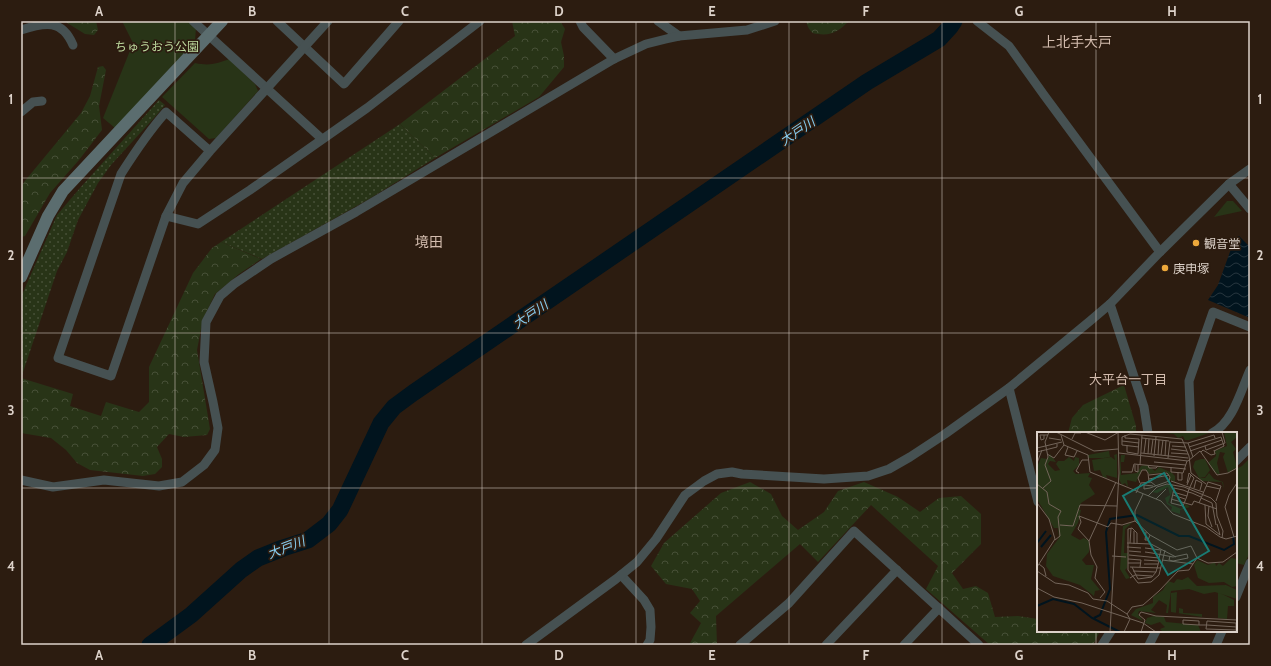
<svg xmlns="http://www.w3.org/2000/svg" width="1271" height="666" viewBox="0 0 1271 666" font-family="Cabin,'Noto Sans JP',sans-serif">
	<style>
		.grass { fill: url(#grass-dots) }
		.forest { fill: url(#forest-crowns) }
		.park { fill: #283417 }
		.water { fill: url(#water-waves) }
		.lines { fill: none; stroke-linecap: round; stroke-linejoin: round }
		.river { stroke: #01141e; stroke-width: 17 }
		.street { stroke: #465152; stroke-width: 9 }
		.secondary { stroke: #5b6d6f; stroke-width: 12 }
		.grid { fill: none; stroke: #ddd2ca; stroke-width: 1; stroke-opacity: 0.55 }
		.poi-dot { fill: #eda83b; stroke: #2c1c10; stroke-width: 1.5 }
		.labels { text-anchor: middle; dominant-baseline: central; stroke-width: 3.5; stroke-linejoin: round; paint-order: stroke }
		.park-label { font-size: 12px; fill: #bfdb9f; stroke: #2c1c10 }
		.poi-label { font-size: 12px; fill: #ddd2ca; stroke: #2c1c10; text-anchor: start }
		.water-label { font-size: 13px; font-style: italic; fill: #87cef1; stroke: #2c1c10 }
		.neighbourhood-label { font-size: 13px; fill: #d3bcae; stroke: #2c1c10 }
		.quarter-label { font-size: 14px; fill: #d3bcae; stroke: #2c1c10 }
		.inset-river { fill: none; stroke: #01141e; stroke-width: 2 }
		.inset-road { fill: none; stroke: #73655a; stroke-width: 1 }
		.view { fill: #197b73; fill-opacity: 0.15; stroke: #197b73; stroke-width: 2 }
		.inset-edge { fill: none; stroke: #ddd2ca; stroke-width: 2 }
		.neatline { fill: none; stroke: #ddd2ca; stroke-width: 1.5 }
		.grid-label { font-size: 13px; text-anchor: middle; font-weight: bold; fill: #ddd2ca }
	</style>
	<defs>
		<pattern id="grass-dots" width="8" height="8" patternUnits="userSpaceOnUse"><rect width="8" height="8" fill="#283417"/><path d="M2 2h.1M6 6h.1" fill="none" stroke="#475037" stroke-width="1.8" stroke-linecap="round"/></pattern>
		<pattern id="forest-crowns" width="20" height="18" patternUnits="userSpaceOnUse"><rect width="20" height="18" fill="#283417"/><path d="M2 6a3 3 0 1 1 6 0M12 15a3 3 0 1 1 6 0" fill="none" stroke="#475037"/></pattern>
		<pattern id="water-waves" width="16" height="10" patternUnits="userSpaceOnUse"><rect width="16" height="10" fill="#01141e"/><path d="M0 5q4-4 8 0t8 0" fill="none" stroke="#26353d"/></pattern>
	</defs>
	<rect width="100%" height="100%" fill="#2c1c10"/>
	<g class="grass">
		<path d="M159,100L165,105L154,118L111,165L98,183L78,220L67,252L57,271L21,378V297L57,215L80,188Z"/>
		<path d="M400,124L435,158L369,199L262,259L221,242Z"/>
	</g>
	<g class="forest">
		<path d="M64,21H96L98,30L94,35L85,34Z"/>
		<path d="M512,21H560L565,29L561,42L564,56V67L539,97L435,158L400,124L515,36Z"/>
		<path d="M806,21H849C840,30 832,36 818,34C814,34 812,33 810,30C808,28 807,24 806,21Z"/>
		<path d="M103,66L106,70L99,106L102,130L79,160L50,193L25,236L21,237V189L24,182L81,113L90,96L98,67Z"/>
		<path d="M221,242L261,259L239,274L215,294L203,319L197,350L210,429L207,435L184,437L169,434L157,447L162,459V467L155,474L143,476L90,470L77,463L66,450L51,438L21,433V378L73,394L70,406L101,416L106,402L139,412L149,402V367L193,273L212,248Z"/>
		<path d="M1124,385L1136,426V433H1068L1072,418L1083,405Z"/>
		<path d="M750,482L771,494L782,516L798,530L824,512L838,491L864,482L898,497L920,512L939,498L961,496L981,514V544L952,573L963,589L976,586L988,593L995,617L1018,616L1038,619V631H1100L1093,645H990L926,589L938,566L871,505L818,562L800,544L716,616L717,645H689L701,623L690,613L700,601L692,589L666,584L651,566L664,543L721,493Z"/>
	</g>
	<g class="park">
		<path d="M122,21H188L196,28L195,41L115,128L103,118L133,43Z"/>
		<path d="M229,59L255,84L258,91L216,138L209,139L162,97L195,63C209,66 216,64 229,59Z"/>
		<path d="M1227,201H1233L1242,211L1214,217Z"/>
		<path d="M1250,458V552L1244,565L1236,563V469L1242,466Z"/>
	</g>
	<path class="water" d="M1239,236L1250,247V318L1208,300L1218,285L1235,238Z"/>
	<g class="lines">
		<path class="river" d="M150,645L191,615L241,570L258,558L283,548L308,540L329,524L340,510L381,423L394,407L413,393L867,82L939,39L950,27L954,21"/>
		<g class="street">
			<path d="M193,21L322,139"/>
			<path d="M277,21L344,84L399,21"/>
			<path d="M580,21L583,27L614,59"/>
			<path d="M658,21L679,36"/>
			<path d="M977,21L1009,46L1044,95L1160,252"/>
			<path d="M21,30C45,22 62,19 73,45"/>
			<path d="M21,112L33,102L42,101"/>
			<path d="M210,151L166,112C149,131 135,152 121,174L58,358L111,376L166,216L183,183L210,151L328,21"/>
			<path d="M1229,184L1250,209"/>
			<path d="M166,216L198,224L250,190L367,108L480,21"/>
			<path d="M1110,304L1144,407L1148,433"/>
			<path d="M1009,388L1038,502"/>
			<path d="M1191,433L1189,381L1213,312L1250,327"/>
			<path d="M1212,433C1233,423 1241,390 1250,370"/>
			<path d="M1236,461L1250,447"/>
			<path d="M21,480L53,487L104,480L159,486L182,482L204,465L215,450L218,428L213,402L204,362L206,322L220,296L234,284L271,259L356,212L614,59L646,44L666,39L679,36L747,30L775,21"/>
			<path d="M621,575L644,600L650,610L651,627L650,640L647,645"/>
			<path d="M1236,597L1250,563"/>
			<path d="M526,645L616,579L637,562L656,539L685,495L704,481L717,474L732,472L742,474L824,479L868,476L889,469L910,457L945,434L1009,388L1090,321L1110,304L1160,252L1229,184L1250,169"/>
			<path d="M740,645L789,603L854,531L979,645"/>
			<path d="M826,645L897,570"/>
			<path d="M904,645L939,608"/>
			<path d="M1102,645L1111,631"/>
			<path d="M1149,645L1156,631"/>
			<path d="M1216,645L1222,631"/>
		</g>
		<path class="secondary" d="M21,277L48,216L63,191L222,21"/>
	</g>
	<path class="grid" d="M175,21V645M329,21V645M482,21V645M636,21V645M789,21V645M942,21V645M1096,21V433M21,178H1250M21,333H1250M21,488H1038M1236,488H1250M1096,631V645"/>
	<g class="poi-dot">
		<circle cx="1196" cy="243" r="4"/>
		<circle cx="1165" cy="268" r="4"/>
	</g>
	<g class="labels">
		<g class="park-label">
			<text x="157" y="46">ちゅうおう公園</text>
		</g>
		<g class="poi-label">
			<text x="1204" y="243">観音堂</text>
			<text x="1173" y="268">庚申塚</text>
		</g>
		<g class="water-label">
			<text transform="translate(797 131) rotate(-34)">大戸川</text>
			<text transform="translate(530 314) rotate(-34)">大戸川</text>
			<text transform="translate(286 547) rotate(-21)">大戸川</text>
		</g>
		<g class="neighbourhood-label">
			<text x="1128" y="379">大平台一丁目</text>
		</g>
		<g class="quarter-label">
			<text x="1077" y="42">上北手大戸</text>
			<text x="429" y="242">境田</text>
		</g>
	</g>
	<g transform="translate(1037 432)">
		<rect width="200" height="200" fill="#2c1c10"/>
		<path d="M72,19L73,25L67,26H51V23ZM164,27H168L173,38L168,45L162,46L156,35L158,29ZM96,90L88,97L87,121H91L90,136L88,138L93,146L89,147L83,137L86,94ZM181,160L197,168V174H191L190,187L181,186Z" fill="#283417"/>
		<path d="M120,0H175L152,8H148L146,4L141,6L137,2ZM187,0H200V5L194,10L199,17L196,20L200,35L191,41L186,25L188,21L183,20L180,31L183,43L177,40L171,31L179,24L178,19L190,14ZM80,22V46L69,43L70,46L66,45L63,38L57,39L55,28L74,25L78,28L77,23ZM84,23H88L87,30H84V43L100,41L104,34L110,33L118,39L122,35L135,41L138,44V50L133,48L130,40L112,42L108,37L105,38L99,50L90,48L91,55L88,51L85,53L82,47ZM154,38L162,46H168L172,41L177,47L186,50L187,57L185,50L165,49ZM129,53H137L131,71L144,77L149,72L153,75L143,78V82L134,79L135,75L130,72L128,66L133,63L131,55L120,61L115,60ZM194,126L200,127V154L195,155L187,150L172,151L161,146L157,133L160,128L171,133L178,130L179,134L182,131L186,134ZM151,145L160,154L189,153L200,158V167L178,160L167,162L152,157L134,159L131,181H129L130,173L122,168L114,178L119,181L102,179L101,182L106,189L94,183L99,177L116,171V165L126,158L131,149L137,151L140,147L145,148ZM117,184L127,185L129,190L161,193L164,200H126L123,197L128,195L123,190L114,193L108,191L110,186Z" fill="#283417"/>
		<path d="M13,22L19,30L13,29L11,32L18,39L23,38L19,32L21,29H27L32,25L37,29L38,25L42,26V33L36,39L39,42L53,41L51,45L55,46L52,53L58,62L44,71L41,77L44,78L41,91L34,103L43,108L47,106L52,109V120L45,128L49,133H57L54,147L63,158L58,159L57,164L43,153L16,144L9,134L10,122L22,106L21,96H17L0,67V35L4,26L10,27ZM140,160L139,181H142V176L146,177V181L165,182V185L134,180V161Z" fill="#283417"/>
		<path class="inset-river" d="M0,111L9,99M4,115L14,103M0,174L16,167L37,172L55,186L83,200M57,186L63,183L73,157L69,100L73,87L100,83L142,104H152L187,118L197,112L196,104"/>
		<path class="inset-road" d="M19,0L57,19L81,17M48,0L68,8L82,0M7,3V7L4,8L3,3H11M24,3L27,13L51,23L53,40L124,69L136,82L169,95L183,105L189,107L200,104M88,3V6L102,7L101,22L90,20V13M12,6L24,8M105,6L132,9M35,7L38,1H44M85,9L102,11M133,10L151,11L156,25M151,11L177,3L178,6M135,14L149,15M168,14L169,18L188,11L185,0M31,15L28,23L37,25L40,19M102,15L85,13V5L93,2L145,7L152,24L154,41L169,52M152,15L184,5L187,14L177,19M0,16L25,10M134,17L150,19M153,19L185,8M0,20L20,15V12M164,20L166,18L174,23L178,22L177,18M82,21L151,29L163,19L180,43L191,41L200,36M104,21L151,26M107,21L109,6M134,21L151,22M10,22L17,26L27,13M111,22L112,7M114,22L116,7M121,23L122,8M124,23L126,8M117,24L119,5M128,24L129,8M131,26L133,9M117,30L149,33M0,31L5,18M98,33V39L101,40V33M103,33L105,3M111,33L112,36H119L121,34M134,35V40L146,41L150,29M85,40H95L97,32L149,37M141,40V48H145V41M42,41L39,39L45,28H51M112,43L130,41L133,45L132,49L113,56L107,57V53L116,54M112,47L132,43M134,49L166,60M103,51L101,46L105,38H109L111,41L112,50M150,51L152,41L154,43M0,52L10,60L12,72L24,79L21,85L23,104L18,108M150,53L154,43L157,46L153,55L152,57L151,60L150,64L146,74L134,71L137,56L146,58L151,60L155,61L164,65M169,54L183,57M6,56L14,49L8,33L11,25L8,10L12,0M157,56L159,48L165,51L163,58M136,60L150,64M99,61L104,51L114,50L119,54M136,63L148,67M111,64L120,55L130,52L147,55L174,66L179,71L180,84L186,99L185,106M164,66L175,71L179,93M119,67L129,57M134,67L155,73L157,69L180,77M0,71L12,87L18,107L0,135M162,71L171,50L184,54L179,69M168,73L169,92L183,103L180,92M172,74L171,84L175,95M98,89V79L106,62M23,93L36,94L43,73L80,74M109,100L108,108H111L113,103M197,105L188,75L192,63L200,51M52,109L79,50M90,111L114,112L139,125M93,111L94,96M97,112V99M100,112V101L95,96L91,97V138L101,151L114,150L122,143L128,118M90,115L104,116M92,119L104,120M108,120L115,121L136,125L150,122L151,126L136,129L132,128L133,124M92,123L122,126L124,118L108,116M75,124L89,125M91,127L104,128L103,135M125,128L156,132M91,131H104M2,132L7,136L9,144M107,132H121M93,135L124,136M95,135L101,147L115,145L119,140L122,129L107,128M0,139L18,151L32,153L51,161L56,167L70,169L90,182L93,187L87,200M96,139L119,140M93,146L98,143L115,144M0,156L17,165L45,171L106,191L119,200M63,166L68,160L58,146L60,135L54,123L52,109L41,97L44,90L42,84L71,95L74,91L85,93L98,89L113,103L140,118L154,114L160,126L171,131L186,130L200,120M90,182L95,175L106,173L122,159L141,139L152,138L160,126M162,193V189L146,188V192L162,193H170L200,195M169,197L170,189L199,191V200M169,197L199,198M73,200L82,41L81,0M104,200L108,188L102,183L104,180L119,184L200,188"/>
		<path class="view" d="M127,41L172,119L131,143L86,64Z"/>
		<rect width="200" height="200" class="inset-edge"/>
	</g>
	<rect width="1271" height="666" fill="none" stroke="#2c1c10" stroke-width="44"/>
	<rect x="22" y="22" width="1227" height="622" class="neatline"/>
	<g class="grid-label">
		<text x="99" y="16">A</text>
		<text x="252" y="16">B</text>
		<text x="405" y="16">C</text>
		<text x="559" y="16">D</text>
		<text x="712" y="16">E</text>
		<text x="866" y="16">F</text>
		<text x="1019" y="16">G</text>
		<text x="1172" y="16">H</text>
		<text x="11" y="104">1</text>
		<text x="1260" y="104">1</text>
		<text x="11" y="260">2</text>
		<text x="1260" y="260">2</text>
		<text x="11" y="415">3</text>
		<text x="1260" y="415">3</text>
		<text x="11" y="571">4</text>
		<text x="1260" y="571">4</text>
		<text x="99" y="660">A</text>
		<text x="252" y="660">B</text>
		<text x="405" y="660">C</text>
		<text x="559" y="660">D</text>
		<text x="712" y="660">E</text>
		<text x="866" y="660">F</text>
		<text x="1019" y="660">G</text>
		<text x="1172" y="660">H</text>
	</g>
</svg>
